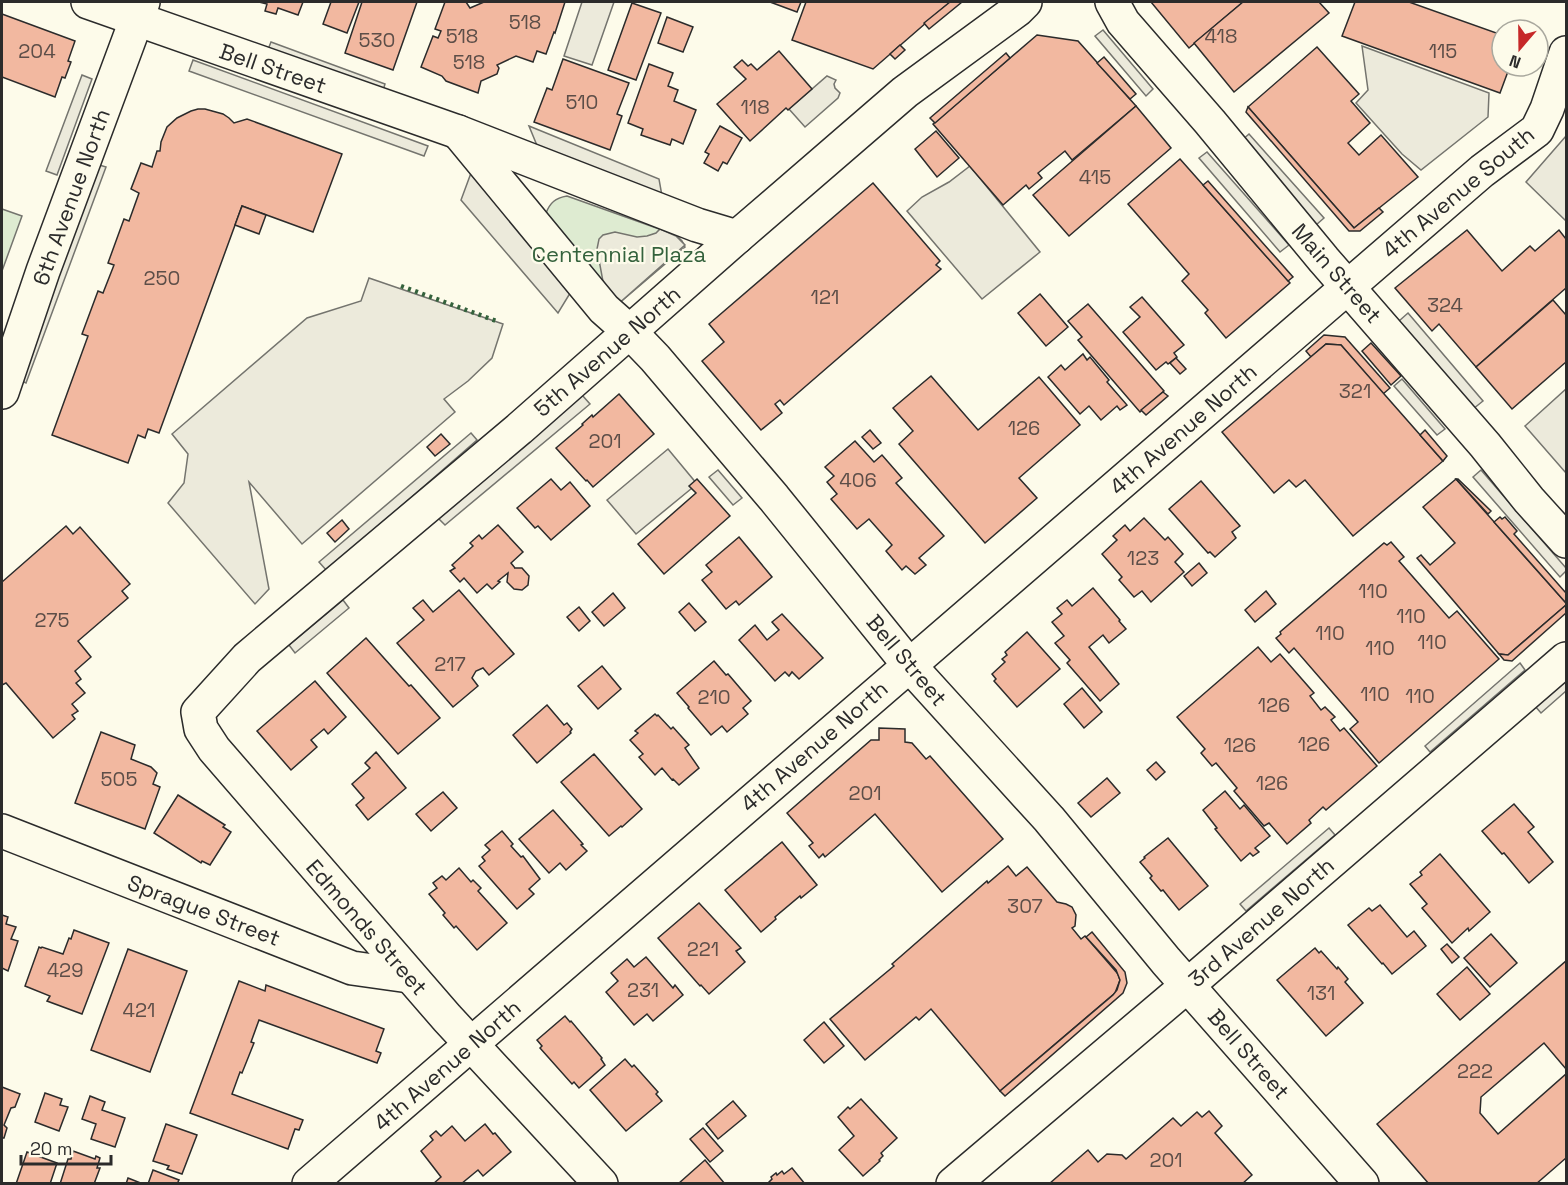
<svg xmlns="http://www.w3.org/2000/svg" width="1568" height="1185" viewBox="0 0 1568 1185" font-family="'Space Grotesk',sans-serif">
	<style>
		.green { fill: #deebd1; stroke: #74746e; stroke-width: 1.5 }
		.parking { fill: #eceadb; stroke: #74746e; stroke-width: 1.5 }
		.building { fill: #f2b8a0; stroke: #2b2b2b; stroke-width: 1.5 }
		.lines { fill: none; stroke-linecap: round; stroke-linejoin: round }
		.minor-casing { stroke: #2b2b2b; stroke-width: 36 }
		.major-casing { stroke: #2b2b2b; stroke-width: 36 }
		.minor { stroke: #fdfbea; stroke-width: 33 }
		.major { stroke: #fdfbea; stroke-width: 33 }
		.hedge { stroke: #34623c; stroke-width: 4.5; stroke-dasharray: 3 4.5; stroke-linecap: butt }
		.labels { text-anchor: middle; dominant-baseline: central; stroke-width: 4.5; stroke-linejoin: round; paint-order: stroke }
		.number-label { font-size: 20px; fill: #5d4e48 }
		.street-label { font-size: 22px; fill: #2b2b2b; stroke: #fdfbea }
		.park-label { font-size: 22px; fill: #34623c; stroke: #fdfbea }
	</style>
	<rect width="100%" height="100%" fill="#fdfbea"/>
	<g class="green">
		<path d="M567,196L676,235L682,241L685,247L617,305L546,213C550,203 555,198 567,196Z"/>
		<path d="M2,209L22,216L2,271Z"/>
	</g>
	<g class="parking">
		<path d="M582,2H614L592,65L564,56Z"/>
		<path d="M1103,30L1153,89L1146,96L1095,36Z"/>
		<path d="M271,42L385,84L382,94L267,52Z"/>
		<path d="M1362,46L1489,93L1488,117L1421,170L1402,154L1356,103L1368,90Z"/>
		<path d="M193,60L428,146L424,156L189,71Z"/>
		<path d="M82,75L92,79L57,175L46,171Z"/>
		<path d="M827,76L836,80L834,84L835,88L840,93L838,98L805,127L789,109Z"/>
		<path d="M529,126L659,179L664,207L543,160Z"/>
		<path d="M1249,134L1324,218L1316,225L1241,141Z"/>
		<path d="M1566,136V221L1526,182Z"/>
		<path d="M1207,152L1289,245L1280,252L1199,158Z"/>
		<path d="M96,164L106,167L26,383L17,379Z"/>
		<path d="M970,166L1040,252L982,299L907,211L922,197L949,182Z"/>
		<path d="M471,173L572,290L558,313L461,200Z"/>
		<path d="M660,229L676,236L685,245L617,305L604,287L597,249L599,239L603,235L615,232L637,237L647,236L656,233Z"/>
		<path d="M369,278L503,324L492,358L468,381L444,399L455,412L302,544L249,482L269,589L255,604L168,503L184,483L188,454L172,434L307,318L361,301Z"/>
		<path d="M1408,313L1483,401L1473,409L1399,321Z"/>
		<path d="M1402,379L1445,429L1437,435L1394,386Z"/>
		<path d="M1566,389V473L1525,426Z"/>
		<path d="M582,395L590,404L445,525L437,517Z"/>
		<path d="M471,433L477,440L327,571L319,562Z"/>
		<path d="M668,449L697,484L636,534L607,500Z"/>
		<path d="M718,470L742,498L733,505L709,477Z"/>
		<path d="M1481,470L1566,568V571L1560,577L1473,477Z"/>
		<path d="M343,600L349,608L295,653L289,645Z"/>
		<path d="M1520,663L1525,670L1430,752L1425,746Z"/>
		<path d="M1566,679V691L1541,713L1535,706Z"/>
		<path d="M1329,828L1335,835L1246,911L1240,904Z"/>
	</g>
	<g class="building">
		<path d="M259,2H303L298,15L278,8L276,14L265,11L267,4Z"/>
		<path d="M331,2H359L347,33L323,24Z"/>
		<path d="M362,2H417L393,70L345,53Z"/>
		<path d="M445,2H466L470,8L484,2H565L555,33L554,32L546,54L537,51L533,62L516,56L497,65L499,68L497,74L481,81L478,93L446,81L442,76L421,67L433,36L438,38L441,31L435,29Z"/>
		<path d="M770,2H801L797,12Z"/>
		<path d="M806,2H950L873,69L792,40Z"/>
		<path d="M950,2H962L929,29L924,23Z"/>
		<path d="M1151,2H1243L1189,48Z"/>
		<path d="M1243,2H1319L1329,13L1234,92L1194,43Z"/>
		<path d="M1355,2H1409L1502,35V66H1510L1500,93L1342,36Z"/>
		<path d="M632,3L661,13L636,80L608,70Z"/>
		<path d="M2,14L75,41L68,61L71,62L65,78L62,77L55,97L2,77Z"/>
		<path d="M667,17L693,27L683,52L658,43Z"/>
		<path d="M1037,35L1078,41L1136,106L1072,160L1065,151L1038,173L1042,178L1029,189L1026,185L1003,205L933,124Z"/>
		<path d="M900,45L905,50L895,59L890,54Z"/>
		<path d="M1317,47L1359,94L1351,101L1370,123L1348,143L1359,155L1381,135L1418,177L1354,228L1248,107Z"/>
		<path d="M779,51L812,89L788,110L786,108L750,141L717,104L746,79L734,67L742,60L748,66L751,64L757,70Z"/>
		<path d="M1006,53L1010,58L935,123L930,118Z"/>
		<path d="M1104,57L1136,94L1130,99L1097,63Z"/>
		<path d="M563,59L629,83L617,114L622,116L610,150L534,122L547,88L552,90Z"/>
		<path d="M649,64L673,73L668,86L678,90L674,101L696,110L683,144L672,139L670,145L641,135L643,129L628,123Z"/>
		<path d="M1136,106L1171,148L1069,236L1033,195Z"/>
		<path d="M1248,107L1354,228L1379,208L1383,212L1360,231H1349L1246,112Z"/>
		<path d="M198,109H205L223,114L229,118L234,123L247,119L342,154L313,232L242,206L159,433L148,429L145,438L138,435L128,463L52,435L88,336L82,334L98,291L103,293L114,265L108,263L124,219L129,221L139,193L131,189L141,163L152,167L157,151H160L161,142L167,127L177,118L191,111Z"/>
		<path d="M720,126L742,138L727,164L723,162L718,171L704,163L709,154L705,152Z"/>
		<path d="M936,131L959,158L937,177L915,149Z"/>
		<path d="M1180,159L1290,283L1226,338L1205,313L1208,310L1182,281L1189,274L1128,204Z"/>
		<path d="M1208,181L1293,277L1288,281L1203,185Z"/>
		<path d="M873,183L940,261L936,265L941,269L784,405L780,400L775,404L782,413L761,430L702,361L724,342L709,324Z"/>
		<path d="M242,206L266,215L259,234L235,225Z"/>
		<path d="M1467,230L1502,271L1530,246L1535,251L1559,230L1566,239V288L1476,367L1439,324L1432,331L1395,288Z"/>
		<path d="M1040,294L1068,327L1046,346L1018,313Z"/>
		<path d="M1142,297L1184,345L1174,353L1177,357L1168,364L1166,362L1156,370L1123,332L1140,317L1130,307Z"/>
		<path d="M1553,300L1566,315V362L1512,409L1476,367Z"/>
		<path d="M1088,304L1164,391L1140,412L1078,340L1082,337L1068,321Z"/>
		<path d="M1324,335L1345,337L1390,388L1383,394L1341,345L1326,344L1311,357L1306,351Z"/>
		<path d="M1371,343L1401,376L1391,385L1362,351Z"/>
		<path d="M1326,344L1341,345L1443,461L1353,536L1305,480L1296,487L1289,480L1274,493L1222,432Z"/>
		<path d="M1083,354L1087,360L1090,357L1109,380L1107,382L1127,405L1120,410L1117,406L1101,420L1089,406L1080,414L1048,377L1061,365L1065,370Z"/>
		<path d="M1176,358L1186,369L1180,374L1170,363Z"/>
		<path d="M931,376L978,430L1039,377L1080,425L1019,478L1037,498L985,543L899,444L913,431L893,408Z"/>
		<path d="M1163,392L1168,396L1146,415L1141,410Z"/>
		<path d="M619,394L654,434L593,487L587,480L586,481L556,448L583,425L582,424L592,415L593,417Z"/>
		<path d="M870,430L881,443L873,449L862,437Z"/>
		<path d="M1425,430L1447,456L1443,461L1420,435Z"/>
		<path d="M441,434L450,444L435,456L427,447Z"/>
		<path d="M855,441L874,462L882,455L902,478L896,483L944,536L919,558L926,565L915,574L906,566L902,570L886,551L892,545L869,519L857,529L831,499L837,494L827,482L834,476L825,467Z"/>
		<path d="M551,479L561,490L570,482L590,506L551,540L538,526L535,528L517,508Z"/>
		<path d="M697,479L730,516L664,574L638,544L696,493L689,486Z"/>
		<path d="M1456,479L1566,603V605L1508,655L1499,654L1417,558L1421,555L1430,565L1455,543L1423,507Z"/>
		<path d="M1456,479H1458L1491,511L1488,514Z"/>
		<path d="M1201,481L1240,526L1232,532L1236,538L1215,557L1210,552L1208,553L1169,509Z"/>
		<path d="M1500,517L1502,519L1505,517L1517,531L1514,534L1566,593V613L1512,661L1504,660L1499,654L1508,655L1566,605V603L1494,522Z"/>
		<path d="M1144,518L1165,540L1168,537L1183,554L1175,562L1184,572L1151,602L1142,591L1134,597L1119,580L1122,577L1102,554L1117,540L1113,536L1125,525L1130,531Z"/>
		<path d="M342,520L349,529L335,542L327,533Z"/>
		<path d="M498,525L523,552L511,563L515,568H514H522L529,576L528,585L522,590L514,589L507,582L508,573L498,581L500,582L492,589L487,584L477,593L464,578L460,582L450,571L455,568L452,565L473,546L470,543L479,535L482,539Z"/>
		<path d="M66,526L73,534L80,527L130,584L122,591L128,598L78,641L91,657L75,671L81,679L76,683L85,693L72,704L78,711L72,715L75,719L53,738L6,683L2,685V582Z"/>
		<path d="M739,537L772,577L739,605L736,601L726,609L702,580L712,572L706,565Z"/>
		<path d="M1391,542L1404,557L1399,561L1449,618L1457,611L1499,659L1379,763L1350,729L1358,722L1294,648L1289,653L1276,638L1281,634L1280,632L1384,543L1387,545Z"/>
		<path d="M1199,563L1207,573L1192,586L1184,576Z"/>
		<path d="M1093,588L1120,620L1119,621L1126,629L1109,643L1103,635L1089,647L1119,684L1100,701L1067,663L1070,660L1055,643L1064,636L1052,622L1062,614L1057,608L1067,600L1072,606Z"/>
		<path d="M459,590L514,654L489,675L483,668L476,671L472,678L478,686L453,707L397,643L424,620L413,608L423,600L433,612Z"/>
		<path d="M1266,591L1276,604L1255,622L1245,610Z"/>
		<path d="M613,593L625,608L604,626L592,612Z"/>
		<path d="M689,603L706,622L695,631L679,612Z"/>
		<path d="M579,607L590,621L579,631L567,617Z"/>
		<path d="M782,614L823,658L799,679L792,672L789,676L785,672L775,681L739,640L755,625L767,640L779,630L772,622Z"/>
		<path d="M1027,632L1060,669L1017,707L994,681L996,679L992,674L1005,662L1002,659L1007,655L1005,652Z"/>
		<path d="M366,638L409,686L411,685L440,718L398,754L327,673Z"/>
		<path d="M1258,647L1271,662L1280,654L1314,693L1310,696L1321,710L1325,707L1335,717L1331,720L1340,731L1344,728L1377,766L1326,810L1323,807L1309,820L1311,823L1287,844L1269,823L1264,826L1234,791L1237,788L1216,763L1212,766L1201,753L1205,749L1177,717Z"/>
		<path d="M714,661L726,675L728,674L751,701L743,708L748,714L727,732L722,726L711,735L688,708L689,707L677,693Z"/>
		<path d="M602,666L621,689L598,709L578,686Z"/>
		<path d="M315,681L346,717L328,734L324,729L311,740L317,747L291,770L257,731Z"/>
		<path d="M1082,688L1102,712L1084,728L1064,704Z"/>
		<path d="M547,705L564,725L567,723L572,729L570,732L571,733L537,763L513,735Z"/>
		<path d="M655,714L657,716L658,715L671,729L673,727L689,745L685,748L699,768L679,785L673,779L672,780L662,768L655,775L639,757L643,754L630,740L638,733L635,731Z"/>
		<path d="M879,728L905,729V742L912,743L926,759L930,756L1003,839L942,892L875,814L825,857L823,854L819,858L809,846L813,843L787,813L871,740H879Z"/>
		<path d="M101,732L135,745L131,759L151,767L157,773L153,784L160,787L145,829L75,803Z"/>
		<path d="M376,752L406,788L368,820L356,805L364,798L352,784L370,768L365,763Z"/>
		<path d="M594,754L642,809L622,827L621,826L609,836L561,782Z"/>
		<path d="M1156,762L1165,772L1156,780L1147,770Z"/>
		<path d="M1107,778L1120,793L1091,817L1078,803Z"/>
		<path d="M1225,791L1240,809L1244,805L1270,836L1255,848L1259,852L1253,856L1250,853L1241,861L1215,829L1217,828L1203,810Z"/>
		<path d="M443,792L457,808L431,831L416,814Z"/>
		<path d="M178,795L225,825L223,827L231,832L210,865L202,861L201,863L154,833Z"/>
		<path d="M1514,804L1534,827L1528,832L1553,862L1529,883L1504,853L1502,854L1482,831Z"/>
		<path d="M553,810L583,844L581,845L587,851L566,870L560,863L549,873L519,839Z"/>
		<path d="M502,831L513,844L511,846L521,857L523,856L540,879L529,889L534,894L517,909L479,866L485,861L482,857L490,850L485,845Z"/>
		<path d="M1168,838L1208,886L1179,910L1163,890L1161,891L1150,878L1152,876L1140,862L1145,858L1144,857Z"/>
		<path d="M782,842L817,885L801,898L800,896L775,917L776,919L761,932L725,890Z"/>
		<path d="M1440,854L1490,912L1469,931L1468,928L1452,943L1422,908L1427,904L1410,884L1422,875L1420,872Z"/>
		<path d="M1008,866L1016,876L1027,867L1057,902L1066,904L1072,907L1076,915L1075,926L1072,928L1081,939L1085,936L1086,937L1118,974L1120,980L1115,993L1000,1091L931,1009L919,1020L916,1017L865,1060L830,1019L894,966L892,964L987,881L988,883Z"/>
		<path d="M459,868L471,882L473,880L481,888L478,891L507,923L477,950L456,926L454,928L443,915L445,913L429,894L437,888L433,883L442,876L446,880Z"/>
		<path d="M699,903L741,948L736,951L745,962L709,994L701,985L700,986L658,938Z"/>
		<path d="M1380,905L1407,937L1414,931L1426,946L1392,974L1383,963L1382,964L1348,925L1369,908L1372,911Z"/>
		<path d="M2,915L8,917L6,924L16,927L11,939L18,941L8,971L2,968Z"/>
		<path d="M74,930L109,943L82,1014L47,1001L50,996L25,986L39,947L41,948L42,947L63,954L69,938L71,939Z"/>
		<path d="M1092,932L1125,972L1127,983L1123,993L1005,1096L1000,1091L1113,995L1117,990L1120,980L1116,970L1086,937Z"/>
		<path d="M1491,934L1517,963L1490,987L1464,958Z"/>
		<path d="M1447,944L1459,957L1452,963L1441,949Z"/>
		<path d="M1315,948L1319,953L1321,951L1337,969L1338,967L1348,979L1345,982L1363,1003L1326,1036L1277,980Z"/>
		<path d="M128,949L187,971L150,1072L91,1050Z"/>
		<path d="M646,957L673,988L675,985L683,995L653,1021L647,1014L634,1025L606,992L618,981L611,973L627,959L634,967Z"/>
		<path d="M1566,961V1069L1544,1043L1481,1097L1480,1113L1498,1134L1566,1074V1158L1536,1184H1429L1377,1124Z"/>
		<path d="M1467,967L1490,994L1460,1020L1437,994Z"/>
		<path d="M239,981L265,991L266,985L384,1029L376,1051L381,1053L377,1063L259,1020L251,1042L254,1043L242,1073L240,1072L232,1094L303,1120L299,1130L295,1129L288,1149L190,1113Z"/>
		<path d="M565,1016L570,1022L571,1021L602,1058L601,1059L605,1065L579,1088L574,1082L572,1084L540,1048L542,1046L537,1040Z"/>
		<path d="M824,1022L844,1046L824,1063L804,1040Z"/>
		<path d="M625,1059L632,1067L634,1065L658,1092L656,1094L662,1101L626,1131L590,1090Z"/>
		<path d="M2,1087L20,1094L15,1107L11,1108L4,1125L7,1128L4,1138H2Z"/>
		<path d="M45,1093L62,1099L60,1105L68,1107L59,1131L35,1122Z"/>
		<path d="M90,1096L105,1102L102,1110L125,1118L115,1147L91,1139L96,1124L82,1119Z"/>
		<path d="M861,1099L897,1138L881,1153L883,1156L879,1160L880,1161L863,1176L839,1150L854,1136L838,1117L848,1107L850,1109Z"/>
		<path d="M733,1101L746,1116L718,1139L706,1124Z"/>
		<path d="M1209,1111L1222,1126L1215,1133L1252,1175L1242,1184H1049L1088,1150L1098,1162L1107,1154L1122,1155L1126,1159L1173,1118L1181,1126L1197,1112L1202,1117Z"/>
		<path d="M166,1124L197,1135L182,1174L167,1169L169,1166L153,1161Z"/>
		<path d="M485,1124L493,1134L495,1133L511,1152L483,1176L478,1170L461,1184H433L441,1177L421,1151L433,1140L430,1136L436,1131L441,1136L452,1126L465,1141Z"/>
		<path d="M703,1128L723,1151L710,1162L690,1139Z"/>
		<path d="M73,1151L95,1159L96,1156L100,1158L97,1168H100L94,1184H60L68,1159H71Z"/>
		<path d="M27,1152L57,1163L50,1184H16Z"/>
		<path d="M705,1160L725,1184H678Z"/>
		<path d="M792,1168L805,1184H767L772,1179L771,1177L776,1173L777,1175L782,1171L784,1174Z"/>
		<path d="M153,1170L179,1180L177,1184H148Z"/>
		<path d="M128,1178L143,1184H126Z"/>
	</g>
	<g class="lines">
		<defs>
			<g id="minor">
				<path d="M88,2L458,132L697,225L737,237"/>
				<path d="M458,132L604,309L630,332L655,358L774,498L909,665L1049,819L1166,961L1362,1184"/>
				<path d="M2,392L43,271L143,2"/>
				<path d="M2,831L352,968L409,976"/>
				<path d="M309,1184L1482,171L1537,130L1547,109L1566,53"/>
				<path d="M601,1184L447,1018L214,749L201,729L198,712L247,658L519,429L737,237L905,92L1017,10L1025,2"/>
			</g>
			<g id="major">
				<path d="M1112,2L1123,22L1210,122L1324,260L1485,445L1529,500L1566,541"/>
				<path d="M953,1184L1188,985L1566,659"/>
			</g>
		</defs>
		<use href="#minor" class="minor-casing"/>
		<use href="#major" class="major-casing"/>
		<use href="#minor" class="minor"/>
		<use href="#major" class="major"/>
		<path class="hedge" d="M401,286L499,322"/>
	</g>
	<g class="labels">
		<g class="number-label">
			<text x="525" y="22">518</text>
			<text x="462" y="36">518</text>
			<text x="1221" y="36">418</text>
			<text x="377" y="40">530</text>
			<text x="37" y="51">204</text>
			<text x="1443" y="51">115</text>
			<text x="469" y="62">518</text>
			<text x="582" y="102">510</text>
			<text x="755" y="107">118</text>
			<text x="1095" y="177">415</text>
			<text x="162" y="278">250</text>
			<text x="825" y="297">121</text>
			<text x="1445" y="305">324</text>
			<text x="1355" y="391">321</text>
			<text x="1024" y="428">126</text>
			<text x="605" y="441">201</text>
			<text x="858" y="480">406</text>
			<text x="1143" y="558">123</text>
			<text x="1373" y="591">110</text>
			<text x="1411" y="616">110</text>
			<text x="52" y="620">275</text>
			<text x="1330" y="633">110</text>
			<text x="1432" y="642">110</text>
			<text x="1380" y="648">110</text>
			<text x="450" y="664">217</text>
			<text x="1375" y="694">110</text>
			<text x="1420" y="696">110</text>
			<text x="714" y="697">210</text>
			<text x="1274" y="705">126</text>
			<text x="1314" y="744">126</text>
			<text x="1240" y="745">126</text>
			<text x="119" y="779">505</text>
			<text x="1272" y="783">126</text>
			<text x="865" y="793">201</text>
			<text x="1025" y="906">307</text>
			<text x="703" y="949">221</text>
			<text x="65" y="970">429</text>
			<text x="643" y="990">231</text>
			<text x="1321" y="993">131</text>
			<text x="139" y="1010">421</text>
			<text x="1475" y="1071">222</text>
			<text x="1166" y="1160">201</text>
		</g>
		<g class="street-label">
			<text transform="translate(273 68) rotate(19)">Bell Street</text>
			<text transform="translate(1458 192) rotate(-40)">4th Avenue South</text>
			<text transform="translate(71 197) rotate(-70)">6th Avenue North</text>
			<text transform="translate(1337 273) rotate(49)">Main Street</text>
			<text transform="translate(607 351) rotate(-41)">5th Avenue North</text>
			<text transform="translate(1183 429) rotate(-41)">4th Avenue North</text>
			<text transform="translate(907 660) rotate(50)">Bell Street</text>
			<text transform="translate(814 746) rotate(-41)">4th Avenue North</text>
			<text transform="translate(204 910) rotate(21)">Sprague Street</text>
			<text transform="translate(1261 922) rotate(-41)">3rd Avenue North</text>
			<text transform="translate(367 927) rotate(49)">Edmonds Street</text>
			<text transform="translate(1249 1054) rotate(49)">Bell Street</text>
			<text transform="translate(447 1065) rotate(-41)">4th Avenue North</text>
		</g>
		<g class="park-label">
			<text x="619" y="254">Centennial Plaza</text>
		</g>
	</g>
	<rect width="1568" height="1185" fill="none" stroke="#2b2b2b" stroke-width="6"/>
	<g transform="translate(1520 48) rotate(200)"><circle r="28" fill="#fdfbea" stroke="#a9a89e" stroke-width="1.5"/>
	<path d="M0-4.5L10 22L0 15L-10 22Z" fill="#c62828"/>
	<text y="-9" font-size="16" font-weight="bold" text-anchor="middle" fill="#2b2b2b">N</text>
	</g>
	<path d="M21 1155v9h90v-9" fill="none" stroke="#2b2b2b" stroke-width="3"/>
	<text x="30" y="1155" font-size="18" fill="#2b2b2b" stroke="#fdfbea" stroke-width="4.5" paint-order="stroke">20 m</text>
</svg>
